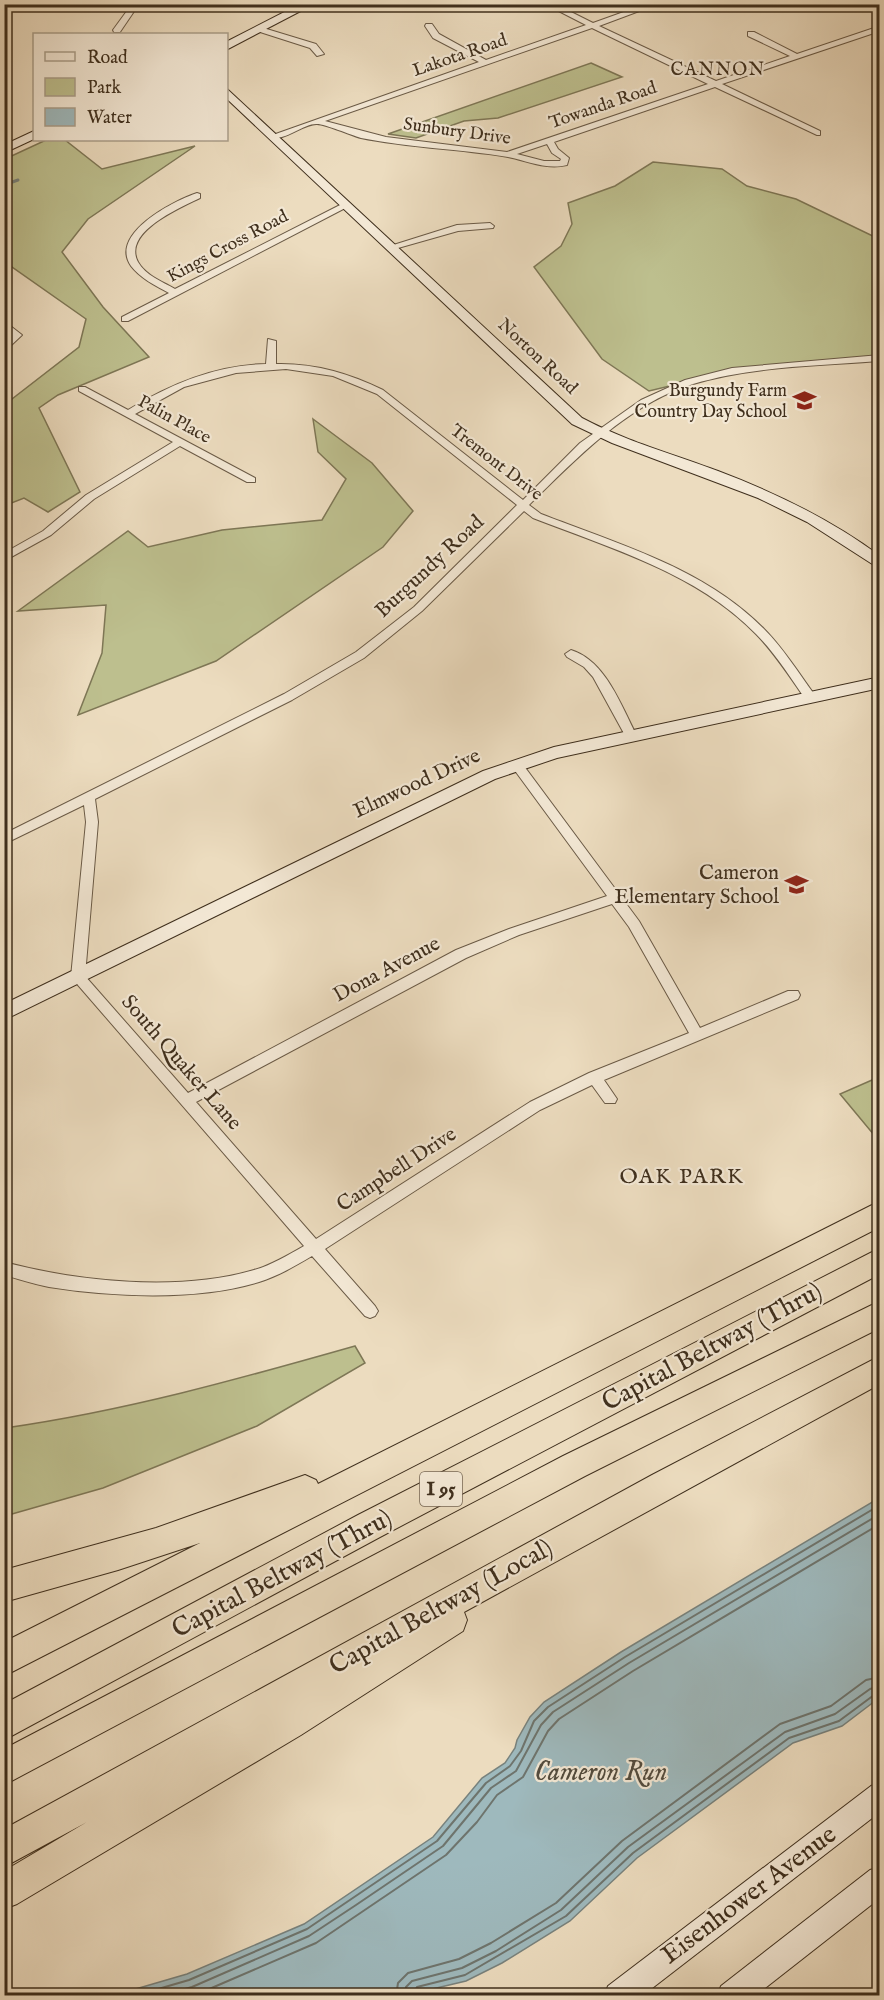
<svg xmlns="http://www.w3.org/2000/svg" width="884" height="2000" viewBox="0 0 884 2000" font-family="'IM FELL English',serif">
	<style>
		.green { fill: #bdbf8e; stroke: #7e7756; stroke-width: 1.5 }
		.water { fill: #9eb9bd; stroke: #78827d; stroke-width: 1.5 }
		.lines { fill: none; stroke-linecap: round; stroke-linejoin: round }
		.shore { stroke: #6e746d; stroke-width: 2 }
		.stream { stroke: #78827d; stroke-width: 3 }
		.street-casing { stroke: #6a5a46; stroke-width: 2 }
		.secondary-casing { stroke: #3f2f1d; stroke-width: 2 }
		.highway-casing { stroke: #3f2f1d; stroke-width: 2 }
		.street { fill: #f3e8d5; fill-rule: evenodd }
		.secondary { fill: #f3e8d5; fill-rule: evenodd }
		.highway { fill: #ecdcbf; fill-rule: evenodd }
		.labels { text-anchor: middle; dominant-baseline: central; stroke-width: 4.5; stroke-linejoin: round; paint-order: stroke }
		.far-street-label { font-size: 18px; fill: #3f2f1d; stroke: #f3e8d5 }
		.far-neighbourhood-label { font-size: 18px; letter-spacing: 1.5px; fill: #3f2f1d; stroke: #f3e8d5 }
		.far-poi-label { font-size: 18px; fill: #3f2f1d; stroke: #f3e8d5; text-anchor: end }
		.shield { fill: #f3e8d5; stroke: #756654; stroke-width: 1.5 }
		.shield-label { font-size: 20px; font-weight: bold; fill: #3f2f1d }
		.street-label { font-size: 21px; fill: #3f2f1d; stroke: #f3e8d5 }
		.poi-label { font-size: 21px; fill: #3f2f1d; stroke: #f3e8d5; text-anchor: end }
		.neighbourhood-label { font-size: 22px; letter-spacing: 1.5px; fill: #3f2f1d; stroke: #f3e8d5 }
		.near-street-label { font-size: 26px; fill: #3f2f1d; stroke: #f3e8d5 }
		.near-water-label { font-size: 27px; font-style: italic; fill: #524b3d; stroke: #f3e8d5 }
	</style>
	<rect width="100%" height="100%" fill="#ecdcbf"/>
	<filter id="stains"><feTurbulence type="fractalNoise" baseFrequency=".00333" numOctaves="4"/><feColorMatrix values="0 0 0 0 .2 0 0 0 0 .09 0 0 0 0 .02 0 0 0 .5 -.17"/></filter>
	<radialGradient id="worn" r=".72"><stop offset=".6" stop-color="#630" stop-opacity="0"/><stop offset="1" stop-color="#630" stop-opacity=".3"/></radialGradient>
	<g class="green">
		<path d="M591,63L622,77L498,118L464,121L416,138L388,134Z"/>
		<path d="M46,140H65L102,169L195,146L88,219L62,252L103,307L149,357L58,395L39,408L80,492L48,512L24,498L4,506L5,408L12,399L79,347L86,319L5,262V159Z"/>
		<path d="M653,162L722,169L747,186L796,199L879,239V358L732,371L649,391L602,359L534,267L561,246L572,224L568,203L615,186Z"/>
		<path d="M313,419L372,463L413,511L383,547L216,661L78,715L102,653L106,605L18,611L128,531L148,547L222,530L322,520L346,479L318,452Z"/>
		<path d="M879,1077V1141L840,1094Z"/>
		<path d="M355,1346L365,1363L257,1426L103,1488L5,1516V1428C125,1411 239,1379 355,1346Z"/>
	</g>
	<path class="water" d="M879,1498V1698L842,1726L793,1743L637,1858L570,1921L502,1963L466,1981L407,1995H115L187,1974L304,1924L433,1837L482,1778L505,1763L515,1748L517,1740L530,1717L544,1702L621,1652Z"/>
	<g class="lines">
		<g class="shore">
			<path d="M134,1996L189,1980L307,1929L437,1841L486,1783L510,1766L521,1751L534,1721L548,1707L625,1657L880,1505"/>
			<path d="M160,1996L192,1987L309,1936L356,1905L443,1846L491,1788L516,1771L541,1725L553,1712L629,1663L880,1514"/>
			<path d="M193,1996L316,1943L446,1855L477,1822L497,1795L523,1777L548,1731L559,1719L633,1671L880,1524"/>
			<path d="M396,1996L398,1983L408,1973L459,1959L491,1943L556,1903L622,1841L780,1724L831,1706L866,1680L880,1677"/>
			<path d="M405,1996L406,1987L412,1981L462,1968L496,1951L561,1910L628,1847L785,1732L835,1714L870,1689L880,1686"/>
			<path d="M412,1996L417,1987L465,1975L566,1916L633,1853L789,1738L839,1721L874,1695L880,1694"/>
		</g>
		<path class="stream" d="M4,185L18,180"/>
		<defs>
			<g id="street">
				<path d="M132,4H139L120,32H114L113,30Z"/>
				<path d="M545,4H555L593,23L646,4H658L599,26L716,81L790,56L748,36V32H754L797,54L880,26V31L722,84L820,131V135H817L715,87L554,142L558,149L569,158L567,165C546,170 528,161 508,157C460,149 410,148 361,138C351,135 325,124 317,124C303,123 282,144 270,136L479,62L433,38L425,26L426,24H432L439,34L486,60L586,25ZM592,28L708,84L507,152L386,137L325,121ZM547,144L552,153L561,159L560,161H544L517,154Z"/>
				<path d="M260,27L316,44L324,54L317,56L310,48L257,31L256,29Z"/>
				<path d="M197,193L200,194V198C180,208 122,232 138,262C145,275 163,282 175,289L344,203L351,205L128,321H122V317L169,293C156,286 140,278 131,266C109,234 173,201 197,193Z"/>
				<path d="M490,223L494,226L493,228L458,231L391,250L387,247L457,225Z"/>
				<path d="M4,321L22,335L4,352V343L12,335L4,329Z"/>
				<path d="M268,339L276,341V364C314,363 349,373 383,390L523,500L580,443L641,400L685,380L732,368L880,355V361C818,366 753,366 693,384C628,404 577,458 529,505L541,514C618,544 704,568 764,629C783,648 798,672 814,694L816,697L814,700H806C790,677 775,653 756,634C697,573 610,548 533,518L524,511L422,611L364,658L292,700L95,799L98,822L85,976L188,1093L456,950L509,929L607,896L513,768L511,765L517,761L521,762L639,921L700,1028L788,991H798L800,995L798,999L604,1080L617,1099L615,1103H605L592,1085L540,1110L325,1249L375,1306L378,1311L375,1316L370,1318L365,1316L312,1256C295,1266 278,1276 259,1282C198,1301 112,1297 49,1287C34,1284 19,1279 4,1275V1262C80,1282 179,1292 254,1270C272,1265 288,1255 304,1246L71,977L86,822L84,805L4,844V834L284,694L356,652L414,607L517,505L377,394L333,376L286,369L236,373L184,387L135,414L255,478V482H247L180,446L94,499L51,535L4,561V553L43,531L86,495L173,442L79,391V387H85L128,410C170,384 216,365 266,364ZM612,904L629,927L689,1033L589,1073L530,1102L316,1239L196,1102L466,958L519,935Z"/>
				<path d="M571,650C606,661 621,706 637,736L635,739H627L593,677L584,667L567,657L565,654Z"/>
				<path d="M4,675H10V681L4,683Z"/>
			</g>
			<g id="secondary">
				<path d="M300,4H314L226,50V42Z"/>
				<path d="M226,88L582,418C625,441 673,454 718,471C776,493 830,519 880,556V569L807,522L758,498L612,443L572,424L226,98Z"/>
				<path d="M34,131V139L4,153V145Z"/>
				<path d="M880,677V688L557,758L495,779L4,1020V1004L483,771L554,747Z"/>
				<path d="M880,1782V1812L642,1996H604L608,1986L871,1786Z"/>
				<path d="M880,1867V1898L755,1996H717L721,1986L870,1870Z"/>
			</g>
			<g id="highway">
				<path d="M880,1201V1227L4,1676V1642L200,1543L118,1570L4,1602V1570L156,1528L305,1475L316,1480L318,1484Z"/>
				<path d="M880,1248V1274L380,1537L4,1740V1704L358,1515Z"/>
				<path d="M880,1301V1328L585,1476L4,1785V1749L563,1456Z"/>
				<path d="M880,1356V1384L464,1612L467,1620L463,1631L301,1735L17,1904L4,1909V1871L87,1822L4,1867V1829L652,1475Z"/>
			</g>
		</defs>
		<use href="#street" class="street-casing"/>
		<use href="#secondary" class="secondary-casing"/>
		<use href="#highway" class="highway-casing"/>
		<use href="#street" class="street"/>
		<use href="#secondary" class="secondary"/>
		<use href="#highway" class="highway"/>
	</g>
	<defs>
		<symbol id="school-bare" viewBox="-9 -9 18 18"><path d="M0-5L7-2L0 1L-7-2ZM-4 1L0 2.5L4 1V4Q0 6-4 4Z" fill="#8f2418" stroke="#f3e8d5" stroke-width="2.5" paint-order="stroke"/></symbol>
	</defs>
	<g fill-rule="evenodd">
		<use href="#school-bare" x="788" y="384" width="33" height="33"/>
		<use href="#school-bare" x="780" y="868" width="33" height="33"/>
	</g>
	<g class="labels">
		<g class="far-street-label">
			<text transform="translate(460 56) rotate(-19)">Lakota Road</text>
			<text transform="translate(603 106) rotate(-19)">Towanda Road</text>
			<text transform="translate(457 132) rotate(8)">Sunbury Drive</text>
			<text transform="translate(228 247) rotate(-28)">Kings Cross Road</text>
			<text transform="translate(537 357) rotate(43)">Norton Road</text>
			<text transform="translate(174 420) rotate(29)">Palin Place</text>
			<text transform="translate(496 463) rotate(38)">Tremont Drive</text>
		</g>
		<g class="far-neighbourhood-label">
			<text x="718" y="70">CANNON</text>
		</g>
		<g class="far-poi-label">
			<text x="787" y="391">Burgundy Farm<tspan x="787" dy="21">Country Day School</tspan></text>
		</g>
		<rect class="shield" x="420" y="1472" width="42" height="34" rx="4.5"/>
		<g class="shield-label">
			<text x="441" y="1489">I 95</text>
		</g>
		<g class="street-label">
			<text transform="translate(430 567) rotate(-43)">Burgundy Road</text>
			<text transform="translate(417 784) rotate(-25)">Elmwood Drive</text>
			<text transform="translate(387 970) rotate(-28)">Dona Avenue</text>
			<text transform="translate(181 1063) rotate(49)">South Quaker Lane</text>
			<text transform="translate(397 1170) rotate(-33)">Campbell Drive</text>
		</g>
		<g class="poi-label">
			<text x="779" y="873">Cameron<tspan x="779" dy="24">Elementary School</tspan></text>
		</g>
		<g class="neighbourhood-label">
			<text x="682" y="1177">OAK PARK</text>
		</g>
		<g class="near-street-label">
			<text transform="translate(712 1347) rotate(-28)">Capital Beltway (Thru)</text>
			<text transform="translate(282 1574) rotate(-28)">Capital Beltway (Thru)</text>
			<text transform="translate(441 1607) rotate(-29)">Capital Beltway (Local)</text>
			<text transform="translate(749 1895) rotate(-37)">Eisenhower Avenue</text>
		</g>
		<g class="near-water-label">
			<text x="601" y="1773">Cameron Run</text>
		</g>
	</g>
	<rect width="884" height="2000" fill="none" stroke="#ecdcbf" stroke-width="24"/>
	<rect x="6" y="6" width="872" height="1988" fill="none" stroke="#3f2f1d" stroke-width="3"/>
	<rect x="12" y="12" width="860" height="1976" fill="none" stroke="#3f2f1d" stroke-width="1.5"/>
	<rect x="33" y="33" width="195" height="108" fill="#f3e8d5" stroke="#ab9e8b" stroke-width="1.5"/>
	<rect x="45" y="52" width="30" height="9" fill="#f3e8d5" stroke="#ab9e8b" stroke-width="1.5"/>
	<text x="87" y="63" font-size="18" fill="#3f2f1d">Road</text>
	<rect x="45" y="78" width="30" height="18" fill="#bdbf8e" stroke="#ab9e8b" stroke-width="1.5"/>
	<text x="87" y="93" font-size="18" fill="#3f2f1d">Park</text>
	<rect x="45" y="108" width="30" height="18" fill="#9eb9bd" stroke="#ab9e8b" stroke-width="1.5"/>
	<text x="87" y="123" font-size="18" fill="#3f2f1d">Water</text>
	<rect width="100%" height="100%" filter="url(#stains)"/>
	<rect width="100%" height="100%" fill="url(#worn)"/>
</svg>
